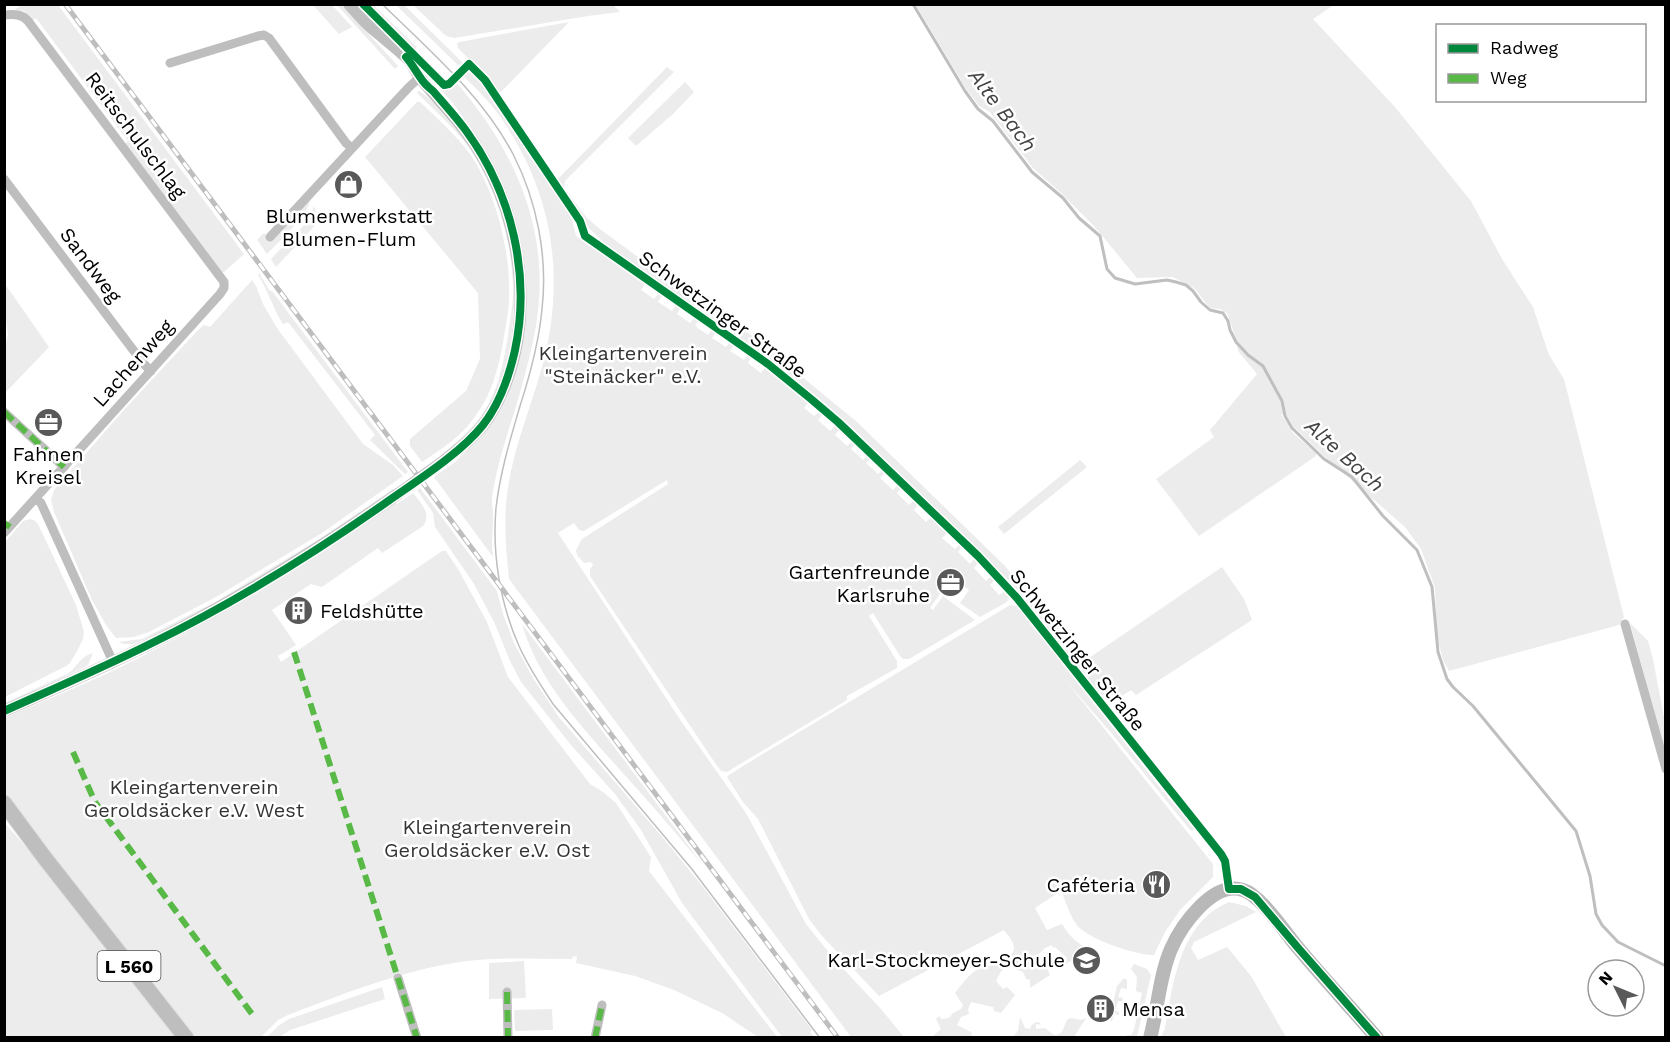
<svg xmlns="http://www.w3.org/2000/svg" width="1670" height="1042" viewBox="0 0 1670 1042" font-family="'Work Sans',sans-serif">
	<style>
		.green { fill: #ececec }
		.lines { fill: none; stroke-linecap: round; stroke-linejoin: round }
		.stream { stroke: #bfbfbf; stroke-width: 3 }
		.primary-casing { stroke: #dbdbdb; stroke-width: 17 }
		.minor { stroke: #bebebe; stroke-width: 9 }
		.tertiary { stroke: #bebebe; stroke-width: 12 }
		.secondary { stroke: #b8b8b8; stroke-width: 14 }
		.primary { stroke: #bebebe; stroke-width: 15 }
		.tram { stroke: #bebebe; stroke-width: 1.5 }
		.rail-casing { stroke: #bebebe; stroke-width: 5 }
		.rail { stroke: #fff; stroke-width: 3; stroke-dasharray: 9; stroke-linecap: butt }
		.tertiary-bridge { stroke: #bebebe; stroke-width: 12 }
		.quiet { stroke: #58b947; stroke-width: 6; stroke-dasharray: 12 6; stroke-linecap: butt }
		.cycleway-casing { stroke: #fff; stroke-width: 11 }
		.cycleway { stroke: #00873e; stroke-width: 8 }
		.labels { text-anchor: middle; dominant-baseline: central; stroke-width: 5; stroke-linejoin: round; paint-order: stroke }
		.shield { fill: #fff; stroke: #4c4c4c; stroke-width: 1.5 }
		.shield-label { font-size: 18px; font-weight: bold; fill: #000 }
		.street-label { font-size: 20px; fill: #000; stroke: #fff }
		.poi-label { font-size: 20px; fill: #000; stroke: #fff; text-anchor: end }
		.park-label { font-size: 20px; fill: #333; stroke: #fff }
		.water-label { font-size: 21px; font-style: italic; fill: #444; stroke: #fff }
	</style>
	<rect width="100%" height="100%" fill="#fff"/>
	<g class="green">
		<path d="M612,4L620,12L588,16L454,38L446,36L413,5Z"/>
		<path d="M23,5H58L244,254L224,272L221,273L125,144L128,141L36,18L32,21L24,11L14,10Z"/>
		<path d="M313,5H332L352,27L339,34Z"/>
		<path d="M337,5H342L398,66L395,69Z"/>
		<path d="M365,5H373L417,47L413,51Z"/>
		<path d="M396,5H404L463,63L461,68Z"/>
		<path d="M916,5H1334L1313,19L1395,107L1471,201L1502,259L1533,307L1549,355L1564,379L1624,617L1619,625L1449,671L1443,660L1439,644L1436,624L1435,588L1421,549L1405,527L1326,458L1294,427L1287,416L1281,414L1293,433L1316,453V456L1199,536L1156,479L1214,437L1210,430L1257,374L1238,351L1236,339L1227,313L1220,309L1210,308L1194,288L1173,277L1137,278L1094,226L1061,193L1033,168L990,112L979,106L965,87Z"/>
		<path d="M569,22L499,94L492,83L458,48L457,44L459,42Z"/>
		<path d="M667,67L674,72L565,181L564,188L587,218L600,229L665,277L751,335L857,422L1005,566L1083,662L1222,567L1244,599L1252,620L1136,695L1131,690L1111,703L1098,691L1012,584L842,418L771,360L605,244L585,224L554,179L560,177Z"/>
		<path d="M467,70H470L494,98L571,215L576,236L645,284L641,290L654,299L659,293L662,295L658,302L672,311L676,305L680,308L677,314L690,323L694,318L698,320L695,326L708,335L712,330L716,332L712,338L726,347L730,342L734,345L730,351L744,360L748,355L751,357L748,363L761,373L765,368L808,403L804,408L814,416L819,412L822,415L818,420L830,431L835,426L839,430L835,435L847,446L852,441L855,444L851,449L863,460L867,456L870,459L866,463L878,474L882,470L885,473L880,478L893,490L898,485L901,488L897,493L909,505L914,500L918,504L914,510L926,522L931,517L947,533L942,538L955,549L959,545L962,547L958,552L970,564L974,559L978,563L974,568L986,581L991,576L995,580L990,585L999,595L1005,591L1009,598L1007,602L980,617L960,603L969,590L949,575L937,591L940,594L930,608L933,610L943,596L975,620L909,659H903L900,656L873,613L869,616L897,661V668L847,696V700L727,772L721,771L715,763L590,576V569L593,565L591,562L584,563L577,555L576,550L582,539L668,484L667,480L584,531L579,530L574,523L558,533L681,721L746,813L806,924L835,960L881,1009L904,1037H851L509,579C506,549 503,519 508,488C516,434 542,384 550,330C562,252 545,180 499,115C488,100 475,87 462,75Z"/>
		<path d="M429,73L446,90L455,81C509,143 545,216 539,300C537,330 529,360 521,389C511,425 497,461 492,498C492,505 493,510 493,517C493,530 491,543 493,557L434,477L455,462L482,436L502,405L510,386L524,271L478,139L453,103L427,75Z"/>
		<path d="M685,82L694,92L674,113L636,146L628,138Z"/>
		<path d="M419,91C433,99 444,116 454,127C461,135 469,143 474,152C489,176 500,204 507,232C520,281 516,361 490,405C478,426 462,439 444,454L443,453C461,439 478,424 489,403C499,384 503,364 507,342C509,327 512,312 513,297C514,248 499,196 473,154C459,131 437,113 418,94L417,92Z"/>
		<path d="M417,102H420C437,118 456,135 470,154C496,192 511,253 509,298C509,313 505,328 503,343C498,370 491,396 474,418C461,437 441,449 422,462L410,446V439L466,391L480,359L478,293L365,157Z"/>
		<path d="M308,200L310,201C305,219 280,240 267,254L257,240L264,233L267,236Z"/>
		<path d="M314,206L319,221L276,267L271,259C285,244 308,227 314,206Z"/>
		<path d="M260,273V275L270,291H272L408,472L405,474L370,440L375,435L288,322L283,324C273,309 268,290 258,275Z"/>
		<path d="M252,280L256,286L263,304L277,328L363,444L393,465L403,476L322,533L216,597L149,632L134,637L116,638L106,625L92,600L54,512L51,500L54,490L123,411L199,329L204,325L210,327Z"/>
		<path d="M5,284L49,347L5,393V347L8,335L5,312Z"/>
		<path d="M1080,460L1087,467L1004,534L998,527Z"/>
		<path d="M420,488L497,591L503,614L514,643L533,678L558,716L664,839L703,887L812,1030L810,1032L814,1037H782L682,903L641,830L615,794L571,745L521,682L510,661L495,624L474,584L435,527L433,513L417,490Z"/>
		<path d="M393,489L395,490L293,558L182,623L134,644H124L118,642L142,639L217,601L324,536Z"/>
		<path d="M413,493C421,503 432,514 423,526L382,553L378,548L322,587L311,584L272,610L296,645L278,656L281,662L442,551H446L458,569L487,622L508,677L590,784L603,792L616,803L651,857L649,871L777,1037H758L722,1013L674,990L635,976L576,963L577,957L573,956L572,959C537,959 502,957 467,961C405,969 346,993 288,1015L278,1020L261,1037H192L95,914L5,794L4,718C55,696 106,676 154,650C238,606 316,554 395,502L397,504Z"/>
		<path d="M30,519L34,520L38,524L76,605L84,632L83,639L77,651L70,663L66,666L5,697V542L23,521Z"/>
		<path d="M1010,605L1017,606L1166,795L1195,829L1191,831L1112,734L1066,681L1213,864V877L1180,910L1165,932L1154,955H1151C1133,954 1088,939 1077,925C1069,915 1066,901 1061,891L1035,908L1047,930L1062,924C1069,936 1078,944 1090,950C1083,963 1074,957 1065,965L1067,958L1055,947L1053,948L1052,945L1045,948L1038,955L1043,965H1046L1050,975L1030,988V980L1026,979L1023,972L1015,969L1014,966L1007,965L1000,973L996,981L1003,989L1007,987L1015,995L1001,1013L994,1011L993,1007L971,1002L968,1009L969,1014L961,1017L957,1025L971,1032L972,1035L968,1037H932L941,1029L936,1019L939,1016L942,1019L949,1018L953,1013L961,1009L963,1005L955,993C961,985 967,977 975,971C986,965 1015,961 1014,947C1013,940 1007,935 1004,930L879,996L822,936L809,919L758,819L743,802L727,777L729,775L743,766Z"/>
		<path d="M1630,623L1648,641L1653,659L1665,723V751Z"/>
		<path d="M522,624L702,864C681,840 661,815 639,791C596,742 540,688 522,624Z"/>
		<path d="M93,653L88,665L81,669L5,705V703L69,673C78,665 81,656 93,653Z"/>
		<path d="M4,822L51,876L178,1037H5Z"/>
		<path d="M1229,902L1246,906L1256,912L1194,942L1191,948L1198,960L1227,947L1251,976L1286,1037H1161L1165,1028C1173,983 1180,922 1229,902Z"/>
		<path d="M524,961L526,998L489,999V963Z"/>
		<path d="M1134,964L1147,969L1151,975L1137,1037H1125L1127,1035H1131L1134,1030L1142,993L1136,991L1137,977L1131,969Z"/>
		<path d="M1124,978L1127,980V989L1121,988L1118,997L1123,998L1122,1002L1118,1001L1115,1010L1119,1012V1015L1115,1014L1112,1021L1109,1020L1117,986Z"/>
		<path d="M382,987L385,999L290,1030L280,1037H267L278,1026L289,1019Z"/>
		<path d="M552,1009L553,1030L515,1031L514,1010Z"/>
		<path d="M1020,1017L1025,1028L1030,1029C1032,1024 1034,1022 1039,1022L1041,1025L1036,1024V1029L1045,1028L1054,1035C1066,1034 1062,1026 1068,1019L1071,1018L1081,1020L1086,1018L1074,1037H1013L1018,1031Z"/>
	</g>
	<g class="lines">
		<path class="stream" d="M913,4L965,91L978,109L993,121L1032,172L1063,198L1079,218L1100,236L1107,269L1115,278L1135,284L1167,280L1176,282L1186,285L1193,291L1201,302L1210,310L1223,313L1228,321L1230,330L1236,342L1248,355L1263,366L1282,401L1285,416L1292,428L1324,459L1352,477L1383,516L1417,550L1432,587L1438,652L1447,679L1453,687L1473,706L1576,831L1590,876L1596,914L1602,925L1618,942L1666,966"/>
		<defs>
			<path id="primary" d="M4,803L44,857L186,1038"/>
		</defs>
		<use href="#primary" class="primary-casing"/>
		<g class="minor">
			<path d="M4,15C14,14 22,14 28,21L224,282V288L220,294L4,533"/>
			<path d="M170,63L258,36L264,35L269,38L346,143L352,148"/>
			<path d="M4,179L143,363L151,371"/>
			<path d="M585,236L768,364L811,399L838,422L978,556L1017,598L1221,854L1225,861L1229,889"/>
			<path d="M270,237L409,87L420,77"/>
			<path d="M4,412L64,467"/>
			<path d="M36,499L41,503L113,662"/>
			<path d="M1625,624L1666,769"/>
			<path d="M398,978L417,1038"/>
			<path d="M507,992L508,1038"/>
			<path d="M595,1038L602,1005"/>
		</g>
		<g class="tertiary">
			<path d="M349,4C357,13 365,23 374,30C386,40 398,49 409,60C414,66 416,73 421,79C440,102 460,121 476,146C525,221 539,337 490,415C479,433 462,447 445,460"/>
			<path d="M4,711C65,684 127,657 185,626C259,587 329,542 398,494"/>
		</g>
		<path class="secondary" d="M1150,1038C1158,1009 1159,977 1171,949C1181,926 1213,880 1243,890C1261,895 1286,934 1299,949C1324,979 1351,1008 1377,1038"/>
		<use href="#primary" class="primary"/>
		<path class="tram" d="M382,4C429,50 482,95 513,154C537,201 548,257 542,309C539,342 530,375 520,406C510,440 500,473 496,508C492,554 500,603 519,646C528,666 541,686 553,704L691,868L820,1038"/>
		<defs>
			<path id="rail" d="M65,4L838,1038"/>
		</defs>
		<use href="#rail" class="rail-casing"/>
		<use href="#rail" class="rail"/>
		<path class="tertiary-bridge" d="M398,494L445,460"/>
		<g class="quiet">
			<path d="M4,412L64,467"/>
			<path d="M4,523L10,527"/>
			<path d="M294,652L417,1038"/>
			<path d="M73,752L95,802L252,1014"/>
			<path d="M507,992L508,1038"/>
			<path d="M595,1038L602,1005"/>
		</g>
		<defs>
			<g id="cycleway">
				<path d="M363,4L444,85L449,84L469,64L485,80L499,101L580,221L585,236L768,364L811,399L838,422L978,556L1017,598L1221,854L1225,861L1229,889H1241L1255,897L1299,949L1377,1038"/>
				<path d="M4,711C53,689 102,668 150,644C232,604 310,556 384,504C415,482 460,454 483,425C500,403 509,377 515,350C531,275 512,194 467,132C457,118 445,105 433,91C428,87 423,82 420,77C415,70 412,64 406,57"/>
			</g>
		</defs>
		<use href="#cycleway" class="cycleway-casing"/>
		<use href="#cycleway" class="cycleway"/>
	</g>
	<defs>
		<symbol id="shop-disc" viewBox="-11 -11 22 22"><circle r="9.5" fill="#595959" stroke="#fff"/><path d="M-5-2.5h2.3a2.7 3.5 0 0 1 5.4 0H5L5.5 6h-11ZM-1.5-2.5h3a1.5 2.3 0 0 0-3 0Z" fill="#fff"/></symbol>
		<symbol id="office-disc" viewBox="-11 -11 22 22"><circle r="9.5" fill="#595959" stroke="#fff"/><path d="M-6-3h4V-5.5h4V-3h4V5H-6ZM-1-4.5V-3h2v-1.5ZM-6 0V1H6V0Z" fill="#fff"/></symbol>
		<symbol id="building-disc" viewBox="-11 -11 22 22"><circle r="9.5" fill="#595959" stroke="#fff"/><path d="M-4-6H4V6H1V3H-1V6H-4ZM-2.5-4.3h1.7v1.8h-1.7ZM.8-4.3h1.7v1.8H.8ZM-2.5-1h1.7V.8h-1.7ZM.8-1h1.7V.8H.8Z" fill="#fff"/></symbol>
		<symbol id="restaurant-disc" viewBox="-11 -11 22 22"><circle r="9.5" fill="#595959" stroke="#fff"/><path d="M-5-6h1v4h1v-4h1v4h1v-4h1v5L-1.5 .5V6h-2V.5L-5-1ZM5-6V6H3V1.5H1.5Q1.5-4 5-6Z" fill="#fff"/></symbol>
		<symbol id="school-disc" viewBox="-11 -11 22 22"><circle r="9.5" fill="#595959" stroke="#fff"/><path d="M0-5L7-2L0 1L-7-2ZM-4 1L0 2.5L4 1V4Q0 6-4 4Z" fill="#fff"/></symbol>
	</defs>
	<g fill-rule="evenodd">
		<use href="#shop-disc" x="332" y="168" width="33" height="33"/>
		<use href="#office-disc" x="32" y="406" width="33" height="33"/>
		<use href="#office-disc" x="934" y="566" width="33" height="33"/>
		<use href="#building-disc" x="282" y="594" width="33" height="33"/>
		<use href="#restaurant-disc" x="1140" y="868" width="33" height="33"/>
		<use href="#school-disc" x="1070" y="944" width="33" height="33"/>
		<use href="#building-disc" x="1084" y="992" width="33" height="33"/>
	</g>
	<g class="labels">
		<rect class="shield" x="97.5" y="951" width="63" height="30" rx="4.5"/>
		<g class="shield-label">
			<text x="129" y="966">L 560</text>
		</g>
		<g class="street-label">
			<text transform="translate(136 135) rotate(53)">Reitschulschlag</text>
			<text transform="translate(91 265) rotate(53)">Sandweg</text>
			<text transform="translate(723 314) rotate(36)">Schwetzinger Straße</text>
			<text transform="translate(133 363) rotate(-48)">Lachenweg</text>
			<text transform="translate(1078 650) rotate(51)">Schwetzinger Straße</text>
		</g>
		<g class="poi-label">
			<text x="349" y="216" text-anchor="middle">Blumenwerkstatt<tspan x="349" dy="23">Blumen-Flum</tspan></text>
			<text x="48" y="454" text-anchor="middle">Fahnen<tspan x="48" dy="23">Kreisel</tspan></text>
			<text x="930" y="572">Gartenfreunde<tspan x="930" dy="23">Karlsruhe</tspan></text>
			<text x="320" y="611" text-anchor="start">Feldshütte</text>
			<text x="1135" y="885">Caféteria</text>
			<text x="1065" y="960">Karl-Stockmeyer-Schule</text>
			<text x="1122" y="1009" text-anchor="start">Mensa</text>
		</g>
		<g class="park-label">
			<text x="623" y="353">Kleingartenverein<tspan x="623" dy="23">"Steinäcker" e.V.</tspan></text>
			<text x="194" y="787">Kleingartenverein<tspan x="194" dy="23">Geroldsäcker e.V. West</tspan></text>
			<text x="487" y="827">Kleingartenverein<tspan x="487" dy="23">Geroldsäcker e.V. Ost</tspan></text>
		</g>
		<g class="water-label">
			<text transform="translate(1003 110) rotate(53)">Alte Bach</text>
			<text transform="translate(1345 455) rotate(42)">Alte Bach</text>
		</g>
	</g>
	<rect width="1670" height="1042" fill="none" stroke="#000000" stroke-width="12"/>
	<rect x="1436" y="24" width="210" height="78" fill="#ffffff" stroke="#999999" stroke-width="1.5"/>
	<rect x="1448" y="44" width="30" height="9" fill="#00873e" stroke="#999999" stroke-width="1.5"/>
	<text x="1490" y="54" font-size="18" fill="#000000">Radweg</text>
	<rect x="1448" y="74" width="30" height="9" fill="#58b947" stroke="#999999" stroke-width="1.5"/>
	<text x="1490" y="84" font-size="18" fill="#000000">Weg</text>
	<g transform="translate(1616 988) rotate(313)"><circle r="28" fill="#ffffff" stroke="#999999" stroke-width="1.5"/>
	<path d="M0-4.5L10 22L0 15L-10 22Z" fill="#595959"/>
	<text y="-9" font-size="16" font-weight="bold" text-anchor="middle" fill="#000000">N</text>
	</g>
</svg>
